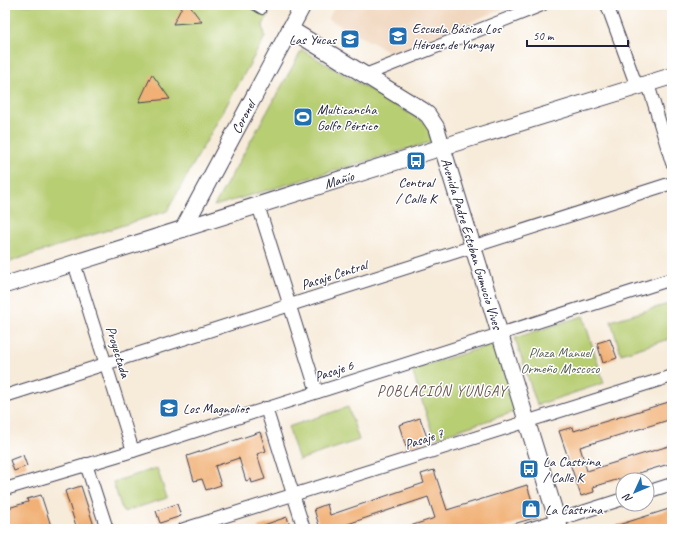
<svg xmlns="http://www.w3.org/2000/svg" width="677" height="534" viewBox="0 0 677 534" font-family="Caveat,sans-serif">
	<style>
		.built { fill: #f0d5bc }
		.green { fill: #b8ce73; stroke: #6d7857 }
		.building { fill: #f1b074 }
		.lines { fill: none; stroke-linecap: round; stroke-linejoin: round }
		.lane-casing { stroke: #424053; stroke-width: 8 }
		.street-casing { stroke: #424053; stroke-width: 14 }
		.secondary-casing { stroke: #424053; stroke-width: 18 }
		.lane { stroke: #fff; stroke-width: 6 }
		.street { stroke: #fff; stroke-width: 12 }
		.secondary { stroke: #fff; stroke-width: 16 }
		.labels { text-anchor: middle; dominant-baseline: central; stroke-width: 3; stroke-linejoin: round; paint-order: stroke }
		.poi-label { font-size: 14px; fill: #22223b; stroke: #fff; text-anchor: start }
		.street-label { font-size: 14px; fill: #22223b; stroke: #fff }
		.park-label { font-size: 14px; fill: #565e4f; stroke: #fff }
		.neighbourhood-label { font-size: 15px; letter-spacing: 1px; fill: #6a544f; stroke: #fff }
	</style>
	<rect width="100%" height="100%" fill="#fff"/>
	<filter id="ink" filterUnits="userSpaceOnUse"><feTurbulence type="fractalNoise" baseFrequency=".025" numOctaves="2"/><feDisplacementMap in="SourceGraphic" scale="8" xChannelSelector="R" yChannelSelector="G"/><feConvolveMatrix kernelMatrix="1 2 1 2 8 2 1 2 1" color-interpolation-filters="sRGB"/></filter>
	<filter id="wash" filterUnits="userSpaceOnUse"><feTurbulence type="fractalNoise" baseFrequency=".012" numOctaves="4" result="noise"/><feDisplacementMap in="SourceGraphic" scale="16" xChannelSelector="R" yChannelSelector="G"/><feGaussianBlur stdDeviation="0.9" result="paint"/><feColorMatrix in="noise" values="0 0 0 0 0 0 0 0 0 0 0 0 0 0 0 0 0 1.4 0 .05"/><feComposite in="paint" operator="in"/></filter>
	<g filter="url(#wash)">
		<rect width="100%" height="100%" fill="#f7ebd9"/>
		<path class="built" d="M336,5H513L392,53L328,19Z"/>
		<g class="green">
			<path d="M5,5H273L263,25L265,37L167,211L5,263Z"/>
			<path d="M302,50L429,125L431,142L214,206Z"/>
			<path d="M672,303V338L621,354L611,321Z"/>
			<path d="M583,316L604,383L537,405L515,338Z"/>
			<path d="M496,343L517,411L434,438L412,370Z"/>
			<path d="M348,407L359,440L299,460L288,427Z"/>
			<path d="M157,468L167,498L123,512L113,482Z"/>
		</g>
		<g id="blocks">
			<g class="building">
				<path d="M183,5H189L202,22L173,24Z"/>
				<path d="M152,74L170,99L139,102Z"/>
				<path d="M610,339L617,358L603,363L597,343Z"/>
				<path d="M672,401V419L580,447L587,471L672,445V463L593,487L594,492L581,496L559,431L573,427L574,431Z"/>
				<path d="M420,418L428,440L406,447L399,425Z"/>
				<path d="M260,432L266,451L257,454L265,479L252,483L251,479L246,481L239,458L215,466L221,485L206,490L202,479L194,481L187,456Z"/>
				<path d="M23,455L27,466L14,471L10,460Z"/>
				<path d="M434,470L447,510L527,485L537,517L497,529H407V527L435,518L428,497L333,529H320L314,509L327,504L330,515L424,483L421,474Z"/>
				<path d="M81,486L95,529H77L65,491Z"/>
				<path d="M41,495L52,529H8L5,520V509L28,502L27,499Z"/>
				<path d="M177,504L181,516L160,523L156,511Z"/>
				<path d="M672,508V524L655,529H612V527Z"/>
				<path d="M287,517L291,529H258V527Z"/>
			</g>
		</g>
	</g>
	<g filter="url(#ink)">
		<use href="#blocks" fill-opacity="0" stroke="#424053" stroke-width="1"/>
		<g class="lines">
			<defs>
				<path id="lane" d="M252,5L262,11"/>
				<g id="street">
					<path d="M607,5L637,87"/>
					<path d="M365,75L542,5"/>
					<path d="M648,84L672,163"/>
					<path d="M258,205L317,392"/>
					<path d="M74,263L133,451"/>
					<path d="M5,396L672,183"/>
					<path d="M266,408L304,529"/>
					<path d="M86,464L107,529"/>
					<path d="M5,489L133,451L672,279"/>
					<path d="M647,492L672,484"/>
					<path d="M184,529L672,376"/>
					<path d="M529,529L623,499"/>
				</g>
				<g id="secondary">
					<path id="s1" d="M290,29L422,110L428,115L436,127L560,529"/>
					<path id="s2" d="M183,229L303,5"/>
					<path id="s3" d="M5,285L468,139L672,76"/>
				</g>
			</defs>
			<use href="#lane" class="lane-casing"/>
			<use href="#street" class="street-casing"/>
			<use href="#secondary" class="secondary-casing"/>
			<use href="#lane" class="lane"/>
			<use href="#street" class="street"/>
			<use href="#secondary" class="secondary"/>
		</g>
	</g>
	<defs>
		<symbol id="school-square" viewBox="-11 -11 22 22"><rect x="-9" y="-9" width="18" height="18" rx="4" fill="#1f6fb2" stroke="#fff"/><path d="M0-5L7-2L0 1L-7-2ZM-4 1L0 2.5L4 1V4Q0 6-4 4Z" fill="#fff"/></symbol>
		<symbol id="stadium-square" viewBox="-11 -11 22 22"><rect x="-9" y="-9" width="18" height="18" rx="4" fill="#1f6fb2" stroke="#fff"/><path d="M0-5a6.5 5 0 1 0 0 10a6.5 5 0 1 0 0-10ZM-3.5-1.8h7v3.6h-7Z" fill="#fff"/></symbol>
		<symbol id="bus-square" viewBox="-11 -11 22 22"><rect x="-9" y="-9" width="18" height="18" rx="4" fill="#1f6fb2" stroke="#fff"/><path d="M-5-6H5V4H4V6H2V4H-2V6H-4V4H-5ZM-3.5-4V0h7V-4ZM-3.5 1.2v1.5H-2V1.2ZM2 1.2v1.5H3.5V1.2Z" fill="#fff"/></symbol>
		<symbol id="shop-square" viewBox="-11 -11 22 22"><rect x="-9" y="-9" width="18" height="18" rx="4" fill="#1f6fb2" stroke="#fff"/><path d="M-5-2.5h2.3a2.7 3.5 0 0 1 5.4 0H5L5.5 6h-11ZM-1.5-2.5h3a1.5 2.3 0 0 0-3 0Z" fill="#fff"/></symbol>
	</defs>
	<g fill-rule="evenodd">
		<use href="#school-square" x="387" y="25" width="22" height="22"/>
		<use href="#school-square" x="339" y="28" width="22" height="22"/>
		<use href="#stadium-square" x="292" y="106" width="22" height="22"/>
		<use href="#bus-square" x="405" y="150" width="22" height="22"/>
		<use href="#school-square" x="158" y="397" width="22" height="22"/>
		<use href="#bus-square" x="518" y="458" width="22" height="22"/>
		<use href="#shop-square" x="520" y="498" width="22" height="22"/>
	</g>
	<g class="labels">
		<g class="poi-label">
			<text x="412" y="28">Escuela Básica Los<tspan x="412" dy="16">Héroes de Yungay</tspan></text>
			<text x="336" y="39" text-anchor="end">Las Yucas</text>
			<text x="317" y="109">Multicancha<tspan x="317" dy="16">Golfo Pérsico</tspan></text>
			<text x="416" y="182" text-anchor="middle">Central<tspan x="416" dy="16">/ Calle K</tspan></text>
			<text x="183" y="408">Los Magnolios</text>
			<text x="543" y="461">La Castrina<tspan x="543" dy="16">/ Calle K</tspan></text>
			<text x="545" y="509">La Castrina</text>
		</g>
		<g class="street-label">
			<text stroke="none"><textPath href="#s2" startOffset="127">Coronel</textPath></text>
			<text stroke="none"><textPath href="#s3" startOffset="350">Mañío</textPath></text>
			<text stroke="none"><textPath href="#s1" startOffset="299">Avenida Padre Esteban Gumucio Vives</textPath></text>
			<text transform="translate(334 275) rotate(-18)">Pasaje Central</text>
			<text transform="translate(118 352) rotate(73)">Proyectada</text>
			<text transform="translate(334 371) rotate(-18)">Pasaje 6</text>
			<text transform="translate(424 439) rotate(-18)">Pasaje 7</text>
		</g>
		<g class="park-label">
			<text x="560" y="352">Plaza Manuel<tspan x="560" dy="16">Ormeño Moscoso</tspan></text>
		</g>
		<g class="neighbourhood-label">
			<text x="442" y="391">POBLACIÓN YUNGAY</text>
		</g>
	</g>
	<rect width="677" height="534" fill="none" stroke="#fff" stroke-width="20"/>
	<g transform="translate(635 492) rotate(226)"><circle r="19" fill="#ffffff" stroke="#a7a7b1"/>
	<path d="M0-3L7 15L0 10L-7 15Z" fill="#1f6fb2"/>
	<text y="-6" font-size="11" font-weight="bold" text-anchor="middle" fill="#22223b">N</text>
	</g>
	<path d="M527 40v6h101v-6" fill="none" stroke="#22223b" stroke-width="2"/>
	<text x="533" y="40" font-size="12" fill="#22223b" stroke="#ffffff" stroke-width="3" paint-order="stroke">50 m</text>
</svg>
